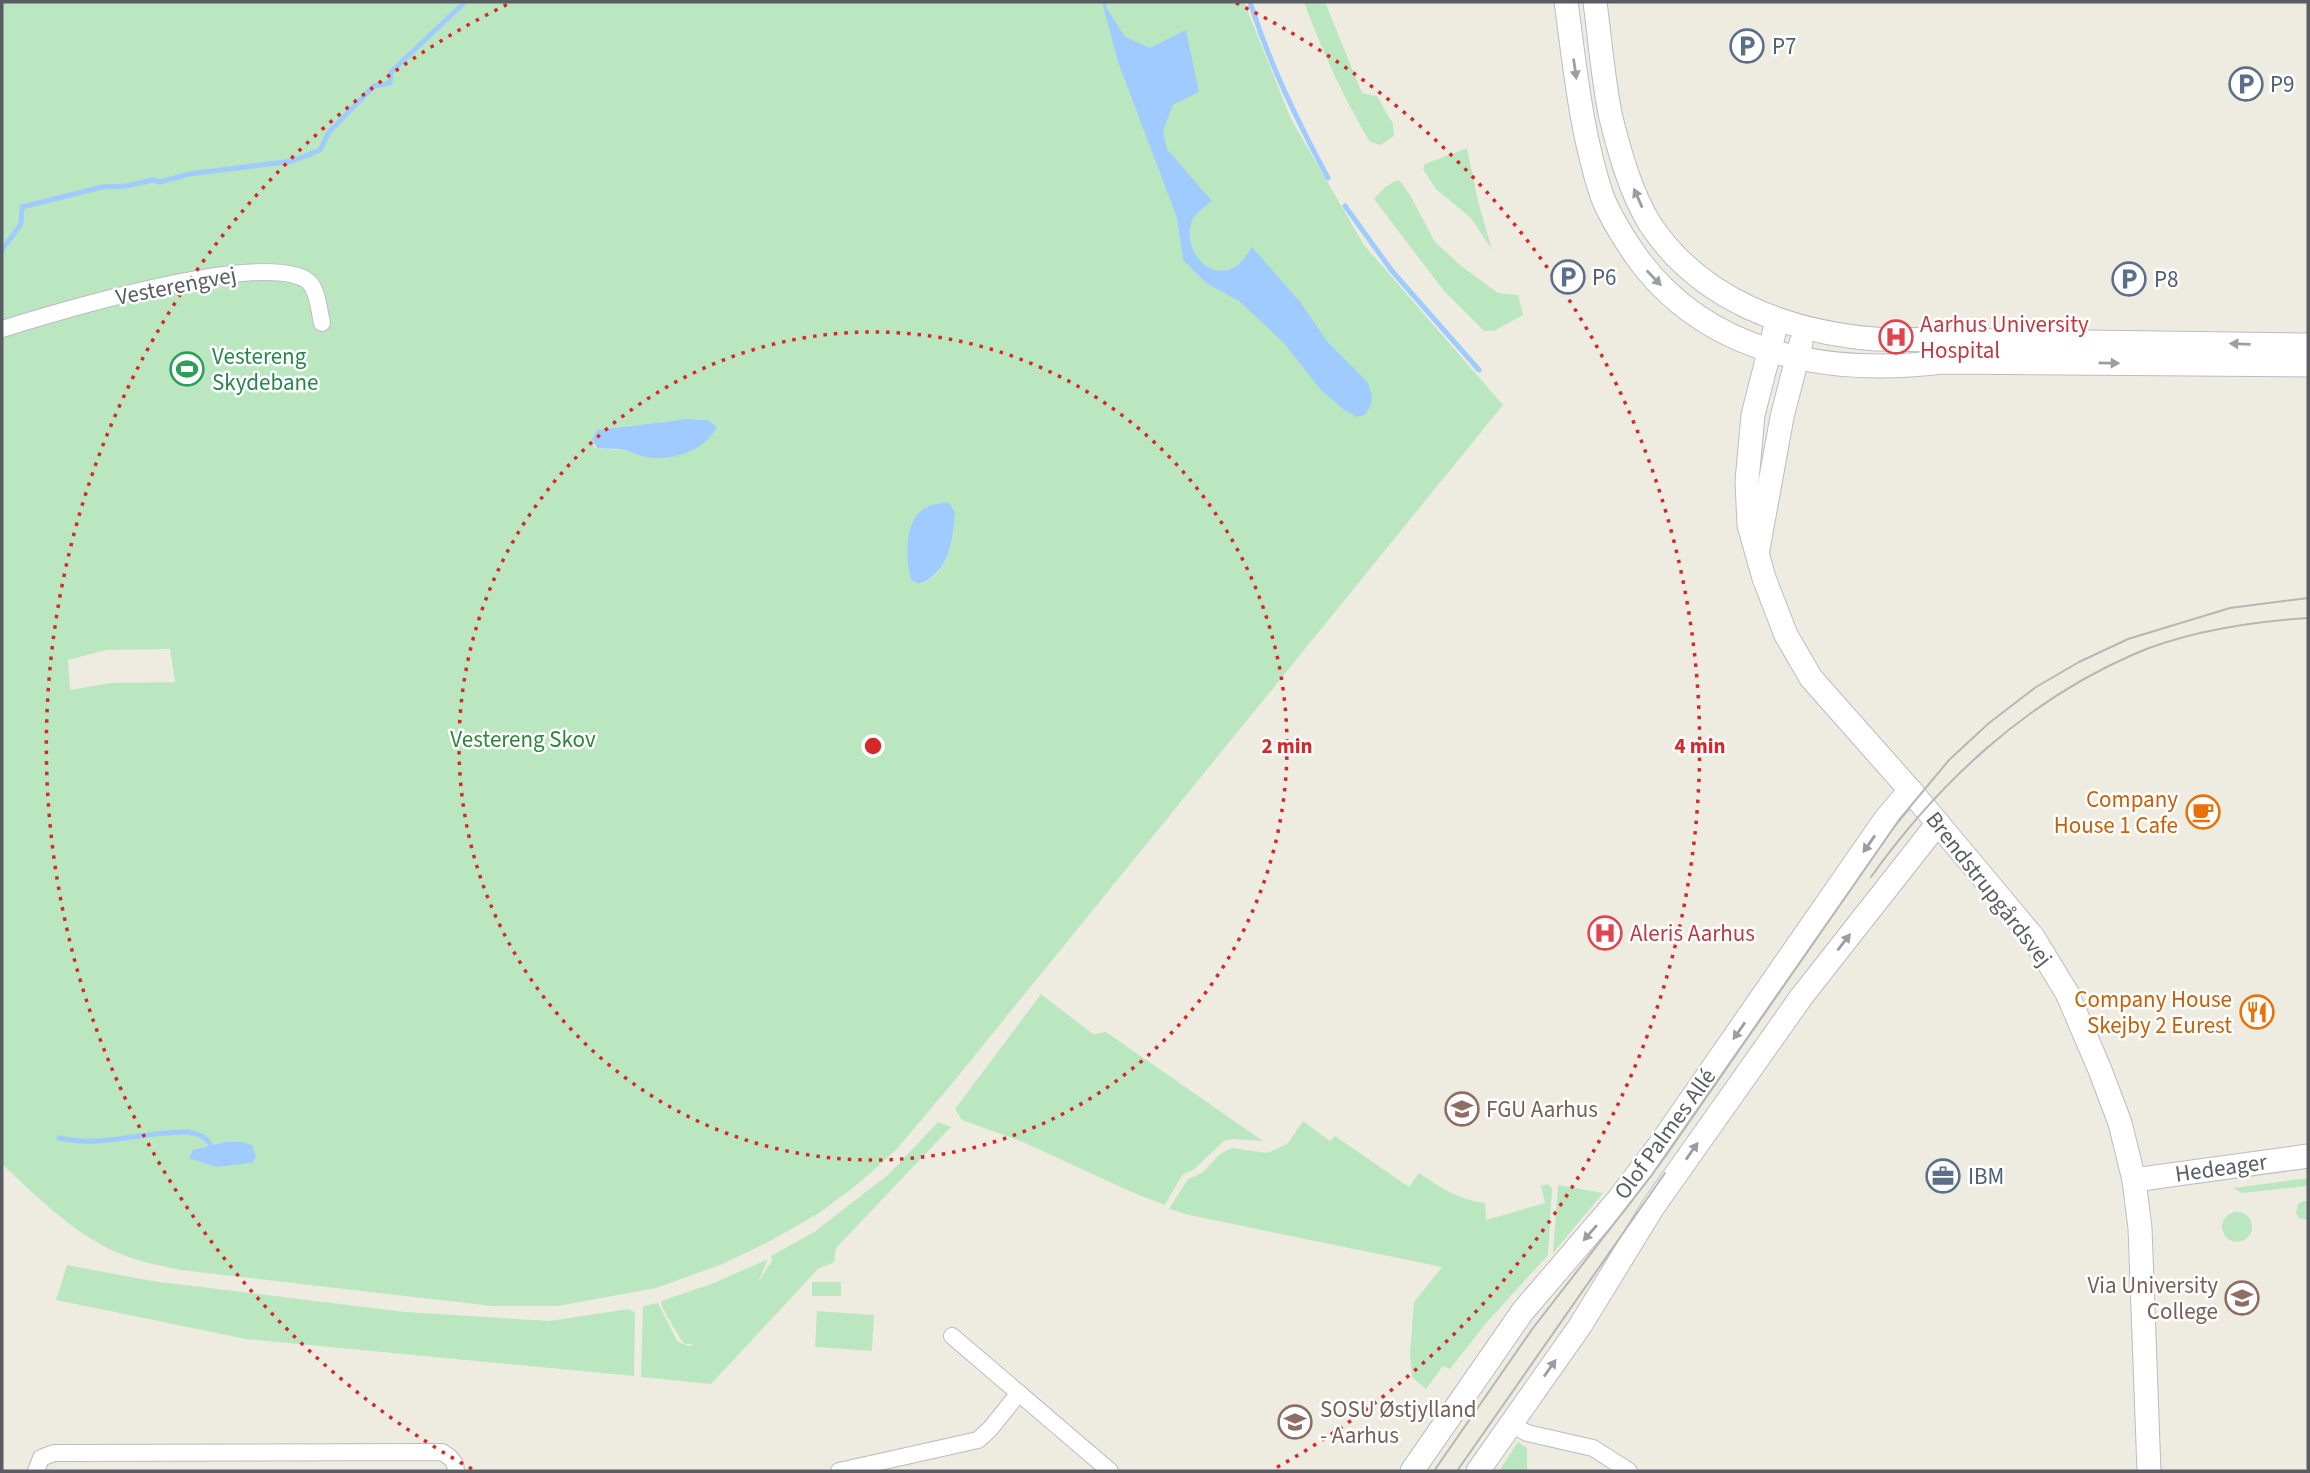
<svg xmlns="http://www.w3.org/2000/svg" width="2310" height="1473" viewBox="0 0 2310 1473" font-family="'Source Sans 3',sans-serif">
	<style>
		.green { fill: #bbe7c0; fill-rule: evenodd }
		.water { fill: #9fcbff }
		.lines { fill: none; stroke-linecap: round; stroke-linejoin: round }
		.stream { stroke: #9fcbff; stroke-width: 5 }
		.street-casing { stroke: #b9bbc1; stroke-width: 18 }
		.secondary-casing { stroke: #babcc4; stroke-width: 25 }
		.street { stroke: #fff; stroke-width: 16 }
		.secondary { stroke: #fff; stroke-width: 23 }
		.tram { stroke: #b5b6b6; stroke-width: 2 }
		.oneway { fill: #9b9ea1 }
		.ring { fill: none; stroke: #d62828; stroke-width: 3.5; stroke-dasharray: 3.5 7 }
		.labels { text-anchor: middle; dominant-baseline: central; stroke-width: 5; stroke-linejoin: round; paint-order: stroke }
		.service-label { font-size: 23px; fill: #4e5e75; stroke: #fff; text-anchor: start }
		.street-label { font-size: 23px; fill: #595d63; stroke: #fff }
		.health-label { font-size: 23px; fill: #be3a42; stroke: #fff; text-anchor: start }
		.leisure-label { font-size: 23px; fill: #27864d; stroke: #fff; text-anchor: start }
		.park-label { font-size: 23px; fill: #2e853c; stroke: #fff }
		.food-label { font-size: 23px; fill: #c56008; stroke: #fff; text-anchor: end }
		.education-label { font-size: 23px; fill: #785e54; stroke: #fff; text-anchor: start }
		.centre { fill: #d62828; stroke: #fff; stroke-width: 3.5 }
		.ring-label { font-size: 21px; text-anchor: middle; font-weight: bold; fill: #d62828; stroke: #fff; stroke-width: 5; stroke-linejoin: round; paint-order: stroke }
	</style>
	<rect width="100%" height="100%" fill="#eeece1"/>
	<g class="green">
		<path d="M2,2H1244L1291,119L1364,245L1503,405L950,1086L895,1151L858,1184L819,1213L772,1240L723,1264L656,1288L558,1306H492L181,1270C163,1266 145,1263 128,1257C79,1239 39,1199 2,1164ZM687,419L708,420L646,457L623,450L595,448L592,440L597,430ZM953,534C946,557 945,575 920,584L911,580ZM170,649L175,682L110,683L70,690L68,660L106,650Z"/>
		<path d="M1304,2H1325L1362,93L1377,96L1393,124L1394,136L1381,145L1370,142C1343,97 1322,51 1304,2Z"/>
		<path d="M1467,148L1478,201L1492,250L1471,218L1436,189L1423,169L1425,164Z"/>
		<path d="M1395,181H1400L1410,195L1435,242L1460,265L1498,293L1518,295L1523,315L1494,331H1484L1444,291L1374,199L1384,188Z"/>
		<path d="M1041,994L1093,1034L1106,1032L1263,1141L1233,1139L1224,1141L1193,1170L1182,1175L1165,1205L1136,1194L1023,1142L962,1120L955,1109Z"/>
		<path d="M1303,1121L1330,1141L1335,1136L1409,1187L1419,1173C1443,1189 1457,1199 1485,1203L1486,1220L1545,1203L1541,1186L1548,1184L1552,1189L1548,1255L1487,1322L1450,1369L1443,1366L1426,1389L1412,1377L1410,1353L1414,1302L1442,1267L1189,1215L1169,1209L1188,1179L1202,1173L1220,1154L1232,1148L1268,1153L1288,1143Z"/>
		<path d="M938,1122L951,1127L836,1248L834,1262L818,1269L711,1384L641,1377L643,1306L658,1303L677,1341L688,1346L694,1344H685L681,1340L662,1307L661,1301L714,1283L768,1259L758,1282L772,1261L771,1256L814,1232L888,1175Z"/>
		<path d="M2308,1178V1186L2242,1193L2233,1188Z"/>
		<path d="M1558,1185L1603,1193L1553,1253Z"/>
		<path d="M2303,1201H2308V1220L2299,1218L2296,1213L2298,1204Z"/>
		<circle cx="2237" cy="1227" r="15"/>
		<path d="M67,1265L152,1281L405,1312L549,1321L628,1309L635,1312L634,1376L246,1339L56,1300Z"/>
		<rect x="812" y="1282" width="29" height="14"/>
		<path d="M817,1311L874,1315L872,1351L815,1347Z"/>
		<path d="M1518,1442L1527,1448V1471H1499Z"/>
	</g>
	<g class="water">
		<path d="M1102,2H1107L1106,7L1125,37L1150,48L1186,30L1199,92L1173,105L1163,131L1167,149L1212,201C1205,207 1195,213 1192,221C1181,249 1210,285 1238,265C1243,261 1248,253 1252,247L1301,303L1327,341L1368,383L1372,396L1371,405L1365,415L1357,417L1344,410L1320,389L1283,342L1239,301L1206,283L1183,260L1177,218L1118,62Z"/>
		<path d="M687,419L708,420L717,427C704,452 672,461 645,457C638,456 631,451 624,450C615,448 606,449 597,448L592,440L597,430Z"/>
		<path d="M948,502L955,512C953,540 949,574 919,584L911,580C906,561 904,524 921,511C929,504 938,504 948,502Z"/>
		<path d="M226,1142H243L252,1145L256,1157L252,1163L216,1167L189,1158L193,1150Z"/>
	</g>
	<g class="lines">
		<g class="stream">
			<path d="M1250,2C1270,65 1297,120 1328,178"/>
			<path d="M1345,206L1392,271L1479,370"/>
			<path d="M2,250L21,224L22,207L102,187L126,186L153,180L160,182L189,174L293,161L320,150L329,132L374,86L390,83L391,72L465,2"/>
			<path d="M59,1138C102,1148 144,1131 187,1132C197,1133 205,1136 210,1144"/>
		</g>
		<defs>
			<g id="street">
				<path d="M2,329C54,313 268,247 309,282C318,291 319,311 322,323"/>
				<path d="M952,1336L1110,1471"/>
				<path d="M1511,1424L1527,1433L1593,1448L1629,1471"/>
				<path d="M36,1471L41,1458L54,1453L442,1452C450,1457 456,1461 456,1471"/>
				<path d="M839,1471L978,1440L990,1429L1019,1393"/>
			</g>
			<g id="secondary">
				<path d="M1566,2C1575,67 1581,133 1602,196C1610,217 1623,237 1636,256C1707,355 1828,376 1942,362L2308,365"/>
				<path d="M1595,2C1600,40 1603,80 1611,118C1620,154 1631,193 1650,224C1700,300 1788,332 1875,339L2308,345"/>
				<path d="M1777,321L1753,415L1747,481L1749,525L1764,578L1786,635L1811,678L1910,790L2033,937L2067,993L2100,1070L2120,1123L2134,1180L2140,1228L2149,1471"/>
				<path d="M1758,549L1782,417L1801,343"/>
				<path d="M2134,1180L2308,1156"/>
				<path d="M1412,1471L1523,1311L1618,1200L1658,1147L1884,821L1910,790"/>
				<path d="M1478,1471L1580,1326L1653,1207L1802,996L1938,823"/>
			</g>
		</defs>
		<use href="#street" class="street-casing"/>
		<use href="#secondary" class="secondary-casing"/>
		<use href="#street" class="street"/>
		<use href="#secondary" class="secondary"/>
		<g class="tram">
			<path d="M1871,877C1938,783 2025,702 2132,655C2187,631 2249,622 2308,618"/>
			<path d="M1434,1471L1533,1328L1651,1176L1899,820L1949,760L1989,723L2036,687L2079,662L2128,639L2230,608L2308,598"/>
			<path d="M1457,1471L1665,1173"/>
		</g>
	</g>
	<defs><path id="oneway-solid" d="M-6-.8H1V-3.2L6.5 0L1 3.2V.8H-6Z" transform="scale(1.75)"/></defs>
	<g class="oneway">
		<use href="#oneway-solid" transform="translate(1575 69) rotate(82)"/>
		<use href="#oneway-solid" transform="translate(1638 198) rotate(-114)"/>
		<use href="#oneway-solid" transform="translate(1654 278) rotate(46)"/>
		<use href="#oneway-solid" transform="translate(2240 344) rotate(-178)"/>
		<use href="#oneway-solid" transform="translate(2109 363) rotate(1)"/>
		<use href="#oneway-solid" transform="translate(1869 844) rotate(125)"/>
		<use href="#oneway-solid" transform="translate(1844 942) rotate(-52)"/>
		<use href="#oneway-solid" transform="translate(1739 1031) rotate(125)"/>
		<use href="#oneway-solid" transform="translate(1692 1151) rotate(-55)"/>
		<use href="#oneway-solid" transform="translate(1590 1233) rotate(131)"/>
		<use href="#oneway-solid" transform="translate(1550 1368) rotate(-55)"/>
	</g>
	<g class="ring">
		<circle cx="873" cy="746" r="414"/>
		<path d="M472 1469A827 827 0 0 1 510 3M1236 3A827 827 0 0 1 1274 1469"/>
	</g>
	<defs>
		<symbol id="parking-ring" viewBox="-11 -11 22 22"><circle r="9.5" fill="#fff" stroke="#5c6f8a" stroke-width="1.5"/><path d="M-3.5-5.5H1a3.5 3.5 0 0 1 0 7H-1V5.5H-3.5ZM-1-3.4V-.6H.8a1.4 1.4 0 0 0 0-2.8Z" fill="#5c6f8a"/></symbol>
		<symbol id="hospital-ring" viewBox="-11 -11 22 22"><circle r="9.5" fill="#fff" stroke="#e0444e" stroke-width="1.5"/><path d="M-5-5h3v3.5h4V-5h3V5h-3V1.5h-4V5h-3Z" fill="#e0444e"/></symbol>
		<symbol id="stadium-ring" viewBox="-11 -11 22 22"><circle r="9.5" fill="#fff" stroke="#2e9e5b" stroke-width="1.5"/><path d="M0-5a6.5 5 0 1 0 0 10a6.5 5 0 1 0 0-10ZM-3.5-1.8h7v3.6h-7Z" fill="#2e9e5b"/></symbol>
		<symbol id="cafe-ring" viewBox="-11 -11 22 22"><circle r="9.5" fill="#fff" stroke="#e8710a" stroke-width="1.5"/><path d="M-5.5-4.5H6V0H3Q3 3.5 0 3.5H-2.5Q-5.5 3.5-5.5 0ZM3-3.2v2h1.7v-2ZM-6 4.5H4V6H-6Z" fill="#e8710a"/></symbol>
		<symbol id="restaurant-ring" viewBox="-11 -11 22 22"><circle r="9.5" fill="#fff" stroke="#e8710a" stroke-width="1.5"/><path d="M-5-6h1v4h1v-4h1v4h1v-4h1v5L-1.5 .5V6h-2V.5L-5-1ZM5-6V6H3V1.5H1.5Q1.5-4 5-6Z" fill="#e8710a"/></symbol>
		<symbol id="school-ring" viewBox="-11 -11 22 22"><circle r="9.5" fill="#fff" stroke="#8d6e63" stroke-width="1.5"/><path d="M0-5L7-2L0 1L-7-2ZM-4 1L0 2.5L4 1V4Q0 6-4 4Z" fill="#8d6e63"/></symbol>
		<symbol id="office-ring" viewBox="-11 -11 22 22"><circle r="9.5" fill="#fff" stroke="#5c6f8a" stroke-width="1.5"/><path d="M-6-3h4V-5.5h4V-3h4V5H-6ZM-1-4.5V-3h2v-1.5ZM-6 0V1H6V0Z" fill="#5c6f8a"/></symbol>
	</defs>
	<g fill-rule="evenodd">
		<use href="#parking-ring" x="1728" y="27" width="38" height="38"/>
		<use href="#parking-ring" x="2227" y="65" width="38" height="38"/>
		<use href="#parking-ring" x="1549" y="258" width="38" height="38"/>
		<use href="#parking-ring" x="2110" y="260" width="38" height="38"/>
		<use href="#hospital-ring" x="1877" y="318" width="38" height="38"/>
		<use href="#stadium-ring" x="168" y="350" width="38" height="38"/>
		<use href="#cafe-ring" x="2184" y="793" width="38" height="38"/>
		<use href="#hospital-ring" x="1586" y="914" width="38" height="38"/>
		<use href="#restaurant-ring" x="2238" y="993" width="38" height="38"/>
		<use href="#school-ring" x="1443" y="1090" width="38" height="38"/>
		<use href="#office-ring" x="1924" y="1157" width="38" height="38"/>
		<use href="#school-ring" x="2223" y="1279" width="38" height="38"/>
		<use href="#school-ring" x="1276" y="1403" width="38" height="38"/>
	</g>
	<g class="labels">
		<g class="service-label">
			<text x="1772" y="46">P7</text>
			<text x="2270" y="84">P9</text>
			<text x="1592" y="277">P6</text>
			<text x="2154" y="279">P8</text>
			<text x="1968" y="1176">IBM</text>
		</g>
		<g class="street-label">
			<text transform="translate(176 286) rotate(-11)">Vesterengvej</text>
			<text transform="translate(1989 889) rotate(52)">Brendstrupgårdsvej</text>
			<text transform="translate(1665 1134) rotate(-54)">Olof Palmes Allé</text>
			<text transform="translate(2221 1168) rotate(-8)">Hedeager</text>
		</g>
		<g class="health-label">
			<text x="1920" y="324">Aarhus University<tspan x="1920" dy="26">Hospital</tspan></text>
			<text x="1630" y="933">Aleris Aarhus</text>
		</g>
		<g class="leisure-label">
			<text x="212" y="356">Vestereng<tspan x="212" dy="26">Skydebane</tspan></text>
		</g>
		<g class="park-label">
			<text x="523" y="739">Vestereng Skov</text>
		</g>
		<g class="food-label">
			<text x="2178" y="799">Company<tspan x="2178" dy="26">House 1 Cafe</tspan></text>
			<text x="2232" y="999">Company House<tspan x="2232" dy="26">Skejby 2 Eurest</tspan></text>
		</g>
		<g class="education-label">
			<text x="1486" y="1109">FGU Aarhus</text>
			<text x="2218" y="1285" text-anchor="end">Via University<tspan x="2218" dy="26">College</tspan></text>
			<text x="1320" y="1409">SOSU Østjylland<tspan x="1320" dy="26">- Aarhus</tspan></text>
		</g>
	</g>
	<circle cx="873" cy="746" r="10" class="centre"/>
	<g class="ring-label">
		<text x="1287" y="753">2 min</text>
		<text x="1700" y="753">4 min</text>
	</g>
	<rect width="2310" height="1473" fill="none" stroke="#595d63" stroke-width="7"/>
</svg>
